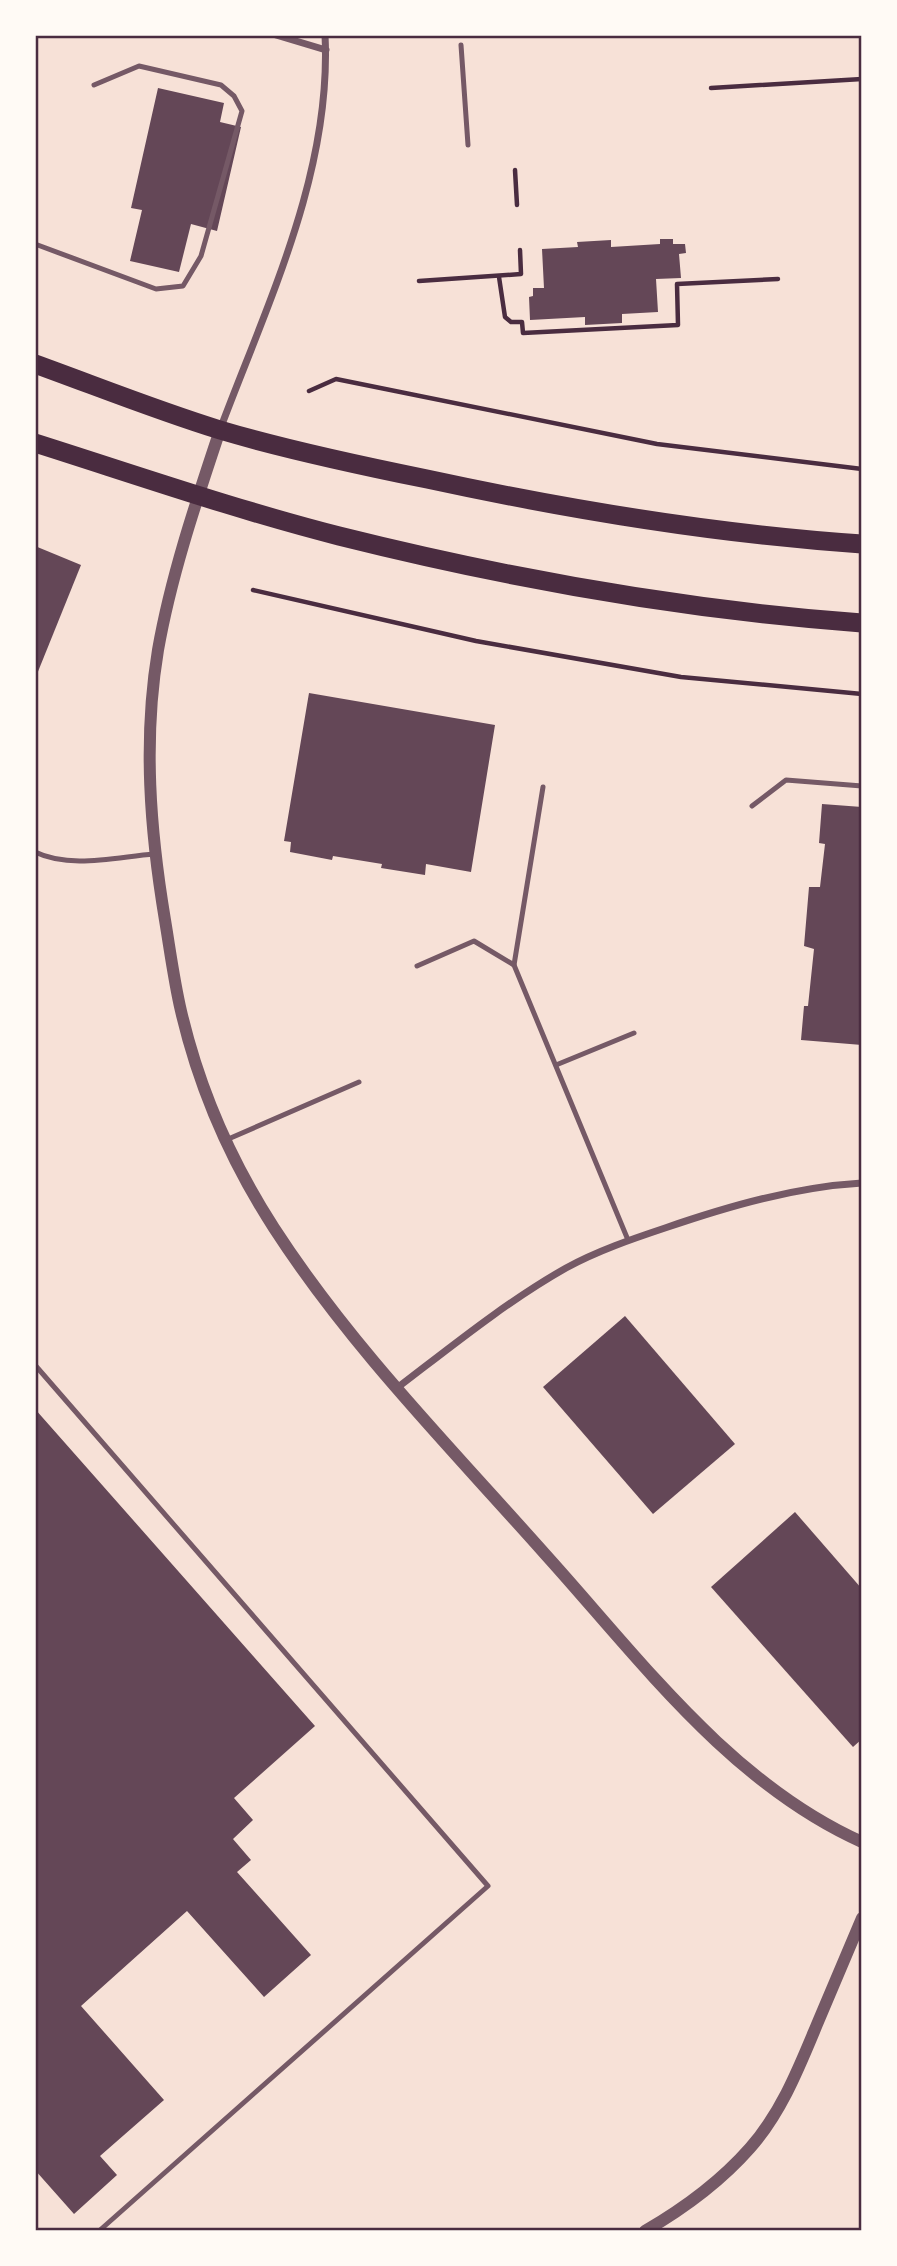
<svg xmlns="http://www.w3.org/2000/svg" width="897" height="2266" viewBox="0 0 897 2266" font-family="Manrope,sans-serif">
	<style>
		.building { fill: #644757 }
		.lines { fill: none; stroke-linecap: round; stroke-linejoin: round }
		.path { stroke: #4a2c40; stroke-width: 4.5 }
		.service { stroke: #755966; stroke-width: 5 }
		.minor { stroke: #755966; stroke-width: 7 }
		.tertiary { stroke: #755966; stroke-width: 12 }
		.trunk { stroke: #4a2c40; stroke-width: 19 }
		.neatline { fill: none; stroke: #4a2c40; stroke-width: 2.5 }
	</style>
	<rect width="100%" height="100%" fill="#f7e1d7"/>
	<g class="building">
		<path d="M158,88L224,103L220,122L241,127L217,231L191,224L179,272L130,261L142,210L131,208Z"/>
		<path d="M660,239H673V244H685L686,253L679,254L681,278L656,279L658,312L622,314V323L585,325V317L530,320L529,297L533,296V288H544L542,249L578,247L577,242L611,240V247L660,244Z"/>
		<path d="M35,546L81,565L35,679Z"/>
		<path d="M309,693L495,725L471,872L426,864L425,875L381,868L382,864L333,856L332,860L290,852L291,842L284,841Z"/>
		<path d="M822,804L862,807V1045L801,1040L804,1006H808L814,949L804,946L809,887H820L825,844L819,843Z"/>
		<path d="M625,1316L735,1444L653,1514L543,1387Z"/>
		<path d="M35,1409L315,1726L234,1798L253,1820L233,1839L251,1860L237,1872L311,1955L264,1997L187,1911L81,2006L164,2100L100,2156L117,2175L74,2214L35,2170Z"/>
		<path d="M795,1512L862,1589V1739L853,1747L711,1587Z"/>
	</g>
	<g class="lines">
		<g class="path">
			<path d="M711,88L862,79"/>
			<path d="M515,170L517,205"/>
			<path d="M499,277L505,317L511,322H522L523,333L678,325L677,284L778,279"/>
			<path d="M419,281L521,274L520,250"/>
			<path d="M309,391L336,379L657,444L862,469"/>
			<path d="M253,590L476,641L681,677L862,694"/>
		</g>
		<g class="service">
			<path d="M461,45L468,145"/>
			<path d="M35,244L156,289L183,286L201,256L242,111L234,96L221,85L139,66L94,85"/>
			<path d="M752,806L786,780L862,786"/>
			<path d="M35,852C70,869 116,857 154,854"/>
			<path d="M514,965L543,787"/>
			<path d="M417,966L474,941L514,965L628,1240"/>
			<path d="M556,1065L634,1033"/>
			<path d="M226,1140L359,1082"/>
			<path d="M35,1365L488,1886L99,2231"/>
		</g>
		<g class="minor">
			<path d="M276,35L326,50"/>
			<path d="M221,427C268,302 332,171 325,35"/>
			<path d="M397,1388C452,1346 506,1302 566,1268C597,1251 632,1239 665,1228C729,1206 795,1187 862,1183"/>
		</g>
		<g class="tertiary">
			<path d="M220,430C196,502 171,576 158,650C143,740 150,830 165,920C170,950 174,981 181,1011C199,1088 232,1163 274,1228C351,1347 452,1449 545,1554C639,1658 730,1783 862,1842"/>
			<path d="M645,2231C683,2209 721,2181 750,2148C782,2112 800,2065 818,2022C833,1987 847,1953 862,1918"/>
		</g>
		<g class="trunk">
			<path d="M35,364C96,386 158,411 220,430C287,450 358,465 427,479C570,510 715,534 862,544"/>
			<path d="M35,443C136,475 237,510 339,536C511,579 685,610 862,623"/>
		</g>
	</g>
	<rect width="897" height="2266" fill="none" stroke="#fffaf5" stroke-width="74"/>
	<rect x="37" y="37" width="823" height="2192" class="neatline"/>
</svg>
